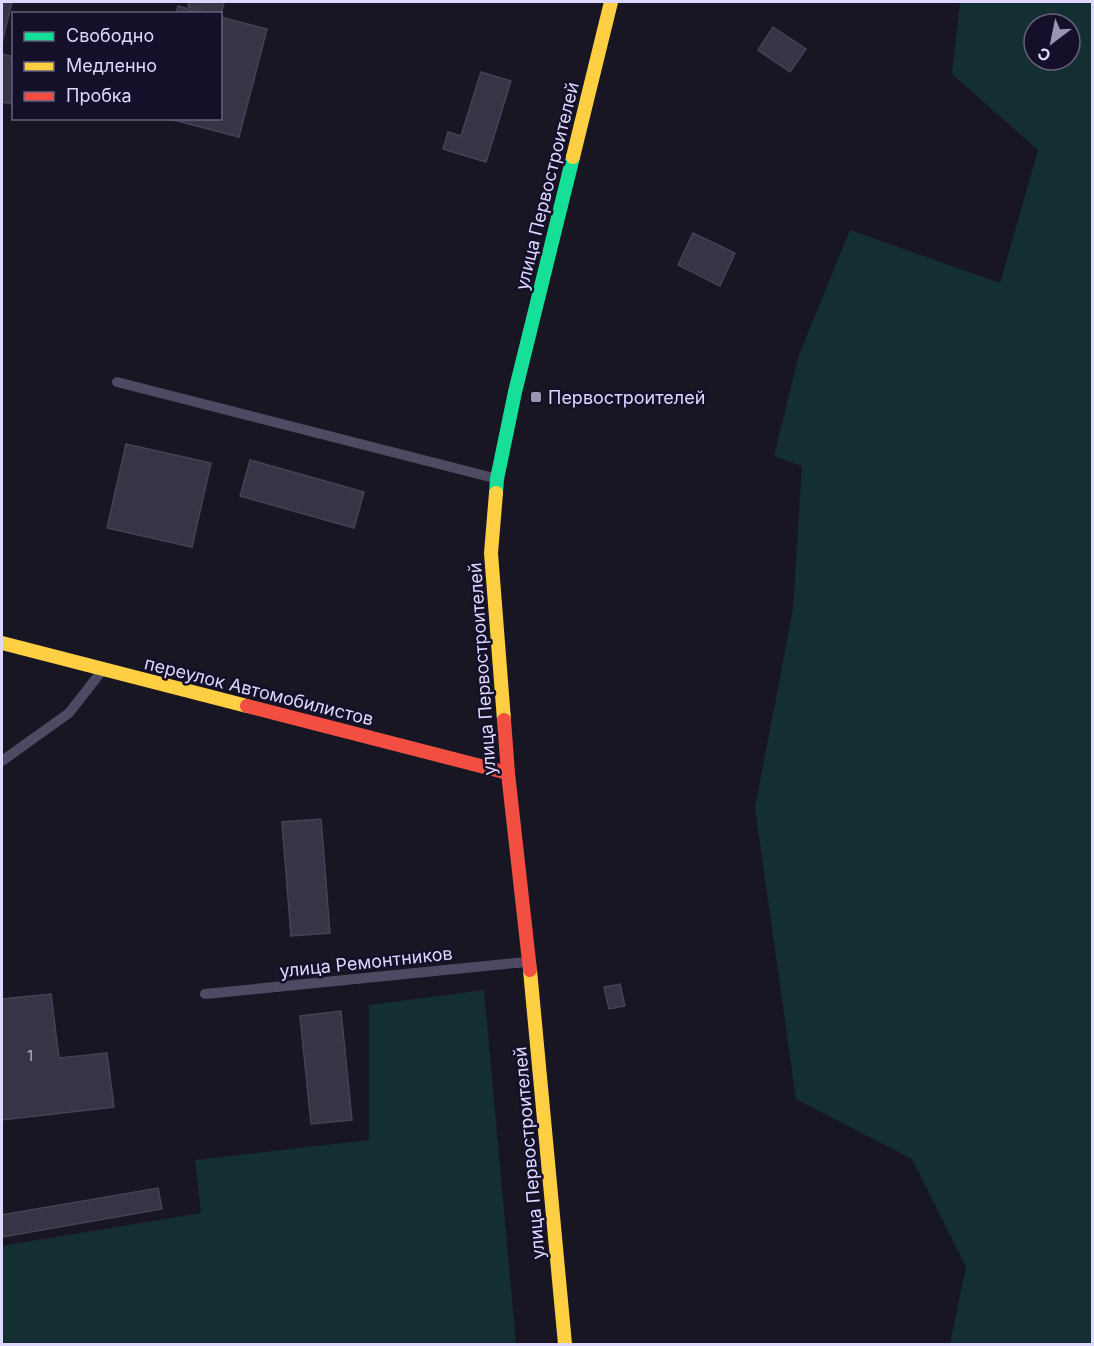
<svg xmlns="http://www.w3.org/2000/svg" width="1094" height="1346" viewBox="0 0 1094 1346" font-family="Inter,sans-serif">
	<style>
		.green { fill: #142f31; fill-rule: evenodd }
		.building { fill: #383445; stroke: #454157; stroke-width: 1.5 }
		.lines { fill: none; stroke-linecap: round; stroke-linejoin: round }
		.lane { stroke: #4d4b64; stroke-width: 10 }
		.fast { stroke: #16e098; stroke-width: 14 }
		.slow { stroke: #ffcf43; stroke-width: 14 }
		.jam { stroke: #f24e42; stroke-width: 14 }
		.poi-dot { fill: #9994b2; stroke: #151029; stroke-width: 2 }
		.labels { text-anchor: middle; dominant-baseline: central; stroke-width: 5; stroke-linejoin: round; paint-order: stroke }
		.number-label { font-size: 15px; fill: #b4afd0 }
		.street-label { font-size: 18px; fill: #ded8ff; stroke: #151029 }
		.poi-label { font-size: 18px; fill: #ded8ff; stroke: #151029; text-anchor: start }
	</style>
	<rect width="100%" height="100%" fill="#181623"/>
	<g class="green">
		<path d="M959,2H1092V1344H950L966,1267L912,1159L796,1099L755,808L793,609L802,466L774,456L799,355L850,230L1000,283L1038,150L952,74L960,3ZM1034,24H1070V60H1034Z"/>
		<path d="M484,990L516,1344H2V1246L201,1213L195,1160L369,1140V1005Z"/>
	</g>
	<g class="building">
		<path d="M2,2H12L2,43Z"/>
		<path d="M189,2H224L221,15L220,14H213L188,7Z"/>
		<path d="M178,6L205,14H176Z"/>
		<path d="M220,17L267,29L239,137L166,118H220Z"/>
		<path d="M773,27L806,49L790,72L758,50Z"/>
		<path d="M2,54L14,57V104L2,102Z"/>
		<path d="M481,72L511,81L486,162L443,149L448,132L461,136Z"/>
		<path d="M693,233L735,253L720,286L678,265Z"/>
		<path d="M126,444L211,463L192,547L107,528Z"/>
		<path d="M250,460L364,492L354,528L240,496Z"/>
		<path d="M321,819L330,933L291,936L282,822Z"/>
		<path d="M620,984L625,1006L609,1009L604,987Z"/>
		<path d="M51,994L59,1058L107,1053L114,1107L2,1120V999Z"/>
		<path d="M341,1011L352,1120L311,1124L300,1016Z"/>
		<path d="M158,1188L162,1209L2,1237V1215Z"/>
	</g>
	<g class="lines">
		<g class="lane">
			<path d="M117,382L494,478"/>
			<path d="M2,761L69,713L101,672"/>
			<path d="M205,994L526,962"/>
		</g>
		<path class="fast" d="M496,493L497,479L515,392L573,157"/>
		<g class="slow">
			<path d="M573,157L611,2"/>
			<path d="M496,493L491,553L504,720"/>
			<path d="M2,643L247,706"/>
			<path d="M530,970L565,1344"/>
		</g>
		<g class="jam">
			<path d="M247,706L508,773"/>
			<path d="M504,720L508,773L530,970"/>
		</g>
	</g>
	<rect class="poi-dot" x="530" y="391" width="12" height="12" rx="3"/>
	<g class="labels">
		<g class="number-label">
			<text x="30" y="1055">1</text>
		</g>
		<g class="street-label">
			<text transform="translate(547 186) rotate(-76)">улица Первостроителей</text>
			<text transform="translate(482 669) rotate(-94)">улица Первостроителей</text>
			<text transform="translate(259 691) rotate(14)">переулок Автомобилистов</text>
			<text transform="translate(366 962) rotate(-6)">улица Ремонтников</text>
			<text transform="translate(529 1153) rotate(-95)">улица Первостроителей</text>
		</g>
		<g class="poi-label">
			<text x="548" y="397">Первостроителей</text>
		</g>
	</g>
	<rect width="1094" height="1346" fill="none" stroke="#ded8ff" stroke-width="6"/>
	<rect x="12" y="12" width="210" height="108" fill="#151029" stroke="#65607f" stroke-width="1.5"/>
	<rect x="24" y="32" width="30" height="9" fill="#16e098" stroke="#65607f" stroke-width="1.5"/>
	<text x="66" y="42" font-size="18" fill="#ded8ff">Свободно</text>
	<rect x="24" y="62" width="30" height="9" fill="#ffcf43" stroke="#65607f" stroke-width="1.5"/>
	<text x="66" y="72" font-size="18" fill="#ded8ff">Медленно</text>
	<rect x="24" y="92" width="30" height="9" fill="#f24e42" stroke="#65607f" stroke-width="1.5"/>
	<text x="66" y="102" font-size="18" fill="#ded8ff">Пробка</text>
	<g transform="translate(1052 42) rotate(212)"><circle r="28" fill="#151029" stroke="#65607f" stroke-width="1.5"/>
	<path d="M0-4.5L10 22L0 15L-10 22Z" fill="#9994b2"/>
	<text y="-9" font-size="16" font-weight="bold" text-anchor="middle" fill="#ded8ff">С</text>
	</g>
</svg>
